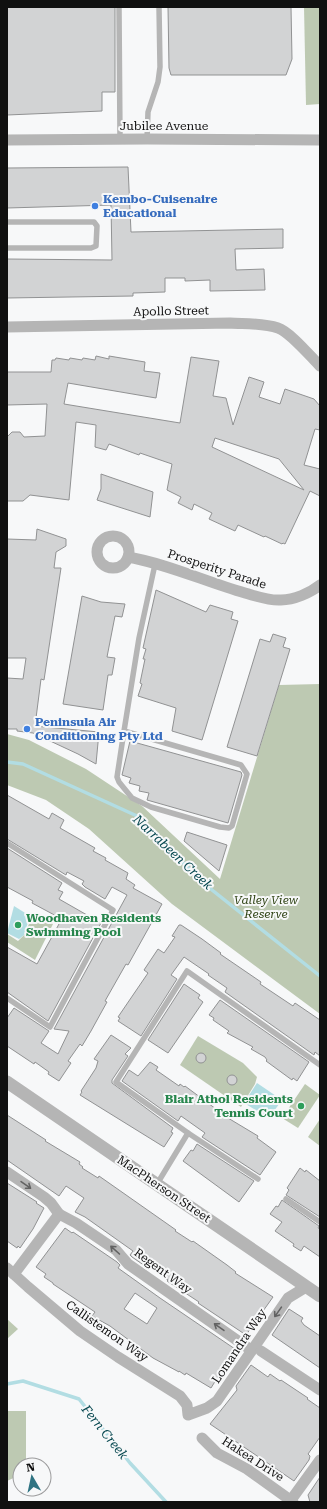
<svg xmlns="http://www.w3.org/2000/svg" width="327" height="1509" viewBox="0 0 327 1509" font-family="'Roboto Serif',serif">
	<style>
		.green { fill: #bdc9b2 }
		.water { fill: #b2dde3 }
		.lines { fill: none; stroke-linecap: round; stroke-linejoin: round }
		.stream { stroke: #b2dde3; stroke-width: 3.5 }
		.building { fill: #d2d3d4; stroke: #919293; fill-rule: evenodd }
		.service { stroke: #b5b5b5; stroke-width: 5.5 }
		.minor { stroke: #b5b5b5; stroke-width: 11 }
		.tertiary { stroke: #b5b5b5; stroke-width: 13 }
		.oneway { stroke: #626262 }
		.shop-dot { fill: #3f7fe0; stroke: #f7f8f9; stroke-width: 1.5 }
		.leisure-dot { fill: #2e9e5b; stroke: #f7f8f9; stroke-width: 1.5 }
		.labels { text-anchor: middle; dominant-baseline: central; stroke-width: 4; stroke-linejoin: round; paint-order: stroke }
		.street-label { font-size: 12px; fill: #101010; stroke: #f7f8f9 }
		.shop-label { font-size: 12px; font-weight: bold; fill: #366cbe; stroke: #f7f8f9; text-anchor: start }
		.park-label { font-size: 12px; font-style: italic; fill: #2e4213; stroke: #f7f8f9 }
		.leisure-label { font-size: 12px; font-weight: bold; fill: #27864d; stroke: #f7f8f9; text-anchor: start }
		.water-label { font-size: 13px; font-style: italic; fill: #074850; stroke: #f7f8f9 }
	</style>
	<rect width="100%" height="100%" fill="#f7f8f9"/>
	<g class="green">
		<path d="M304,7H320V104L306,105Z"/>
		<path d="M320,684V1014L172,904L89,829L46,800L7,785V734L29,740L86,769L142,806L220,879L279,685Z"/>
		<path d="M33,915L53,924L35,960L7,942V934L18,941L24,935Z"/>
		<path d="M198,1036L243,1063L257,1077L255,1084L241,1107L180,1065Z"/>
		<path d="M305,1084L320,1095L298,1128L282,1118Z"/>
		<path d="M320,1119V1146L308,1137Z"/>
		<path d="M7,1319L18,1329L7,1339Z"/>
		<path d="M7,1411H26V1465H20V1475L7,1481Z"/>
	</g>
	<g class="water">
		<path d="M14,906L30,916L24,935L19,939L7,933Z"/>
		<path d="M257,1083L282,1100L269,1118L244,1103Z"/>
	</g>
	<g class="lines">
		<g class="stream">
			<path d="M7,762L23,764L137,816L202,882L320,976"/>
			<path d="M7,1384L23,1381L79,1399L130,1463L166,1502"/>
		</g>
	</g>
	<g class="building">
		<path d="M7,7H115V92H102V111L7,115Z"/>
		<path d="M168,7H291L292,59L286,75H171L169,68Z"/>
		<path d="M128,167L131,232L283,229V248L235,249L236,270L264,269L265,290L210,291V280L185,281V278H165V292L133,293V296L7,298V259L112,260L111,205L7,208V168Z"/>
		<path d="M96,356L109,359V356L145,362L144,371L160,373L156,398L68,383L64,404L180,423L191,357L219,361L213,396L226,398L233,425L249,377L264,382L259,397L280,404L285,389L314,399L320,406V430L315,429L304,465L320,469V496L310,491L285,544L283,543L282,544L265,536L264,537L238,525L235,531L209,519L212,513L194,504L192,510L178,503L181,497L167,490L172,464L140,453L139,455L109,444L106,450L95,447L96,425L76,422L69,500L30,495L23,501H7V437L12,432H20L24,437L45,436L47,404L7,405V372H51L52,360H55L56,358L69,360L70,358L82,360L83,358L95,360ZM215,438L279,459L304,490L212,447Z"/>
		<path d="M101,474L153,492L150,517L97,500L101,489Z"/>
		<path d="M37,529L66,539V546L56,552L54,568H61L44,680L41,679L35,726L99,732L96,764L78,754L33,733L17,731V729H7V678L23,679L26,658H7V539L36,540Z"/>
		<path d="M156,590L206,612L210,605L233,612L231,619L238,621L202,740L172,731L176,708L138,696L142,684L140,683L145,659H143L146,649L143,648Z"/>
		<path d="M82,596L101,602L125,604L122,617L115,616L107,657L115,658L112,675H108L103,710L63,704Z"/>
		<path d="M273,634L286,638L283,647L290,649L257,756L227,747L260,639L270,642Z"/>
		<path d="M130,741L241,772L242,775L228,823L147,800L149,793L139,791L140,786L129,783L131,778L122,775Z"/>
		<path d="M7,795L49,819L52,813L64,820L60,828L95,848L93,851L106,858L105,860L128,873L126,879L135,885L133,888L162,904L128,965L126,964L105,1001L107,1002L91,1031L82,1046L80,1044L68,1061L71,1063L59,1081L48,1074L49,1072L35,1062L34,1064L7,1046V1018L14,1008L49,1031L41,1043L58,1054L69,1031L54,1029L127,895L112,887L105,899L85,887L82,884L84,881L67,872L66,875L7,839Z"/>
		<path d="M187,832L227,845L219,871L184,841Z"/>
		<path d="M7,848L62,883L58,890L63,892L59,899L101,923L48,1021L7,992V947L37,964L59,924L57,923L60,918L32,903L33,901L7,887Z"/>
		<path d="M179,925H181L202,939L221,953L220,954L261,982L260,984L293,1006L295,1003L320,1020V1056L315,1052L314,1055L225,992L227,988L208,975L209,974L184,957L171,975L177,979L141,1036L118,1021L120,1018L118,1017L148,973L144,970L158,949L164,953L175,937L172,936Z"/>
		<path d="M184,984L200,995L198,998L203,1002L168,1053L148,1040Z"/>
		<path d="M220,1000L309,1062L297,1081L293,1078L292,1080L266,1061L267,1060L265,1057L251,1049L253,1047L227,1033L229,1031L213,1020L214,1018L209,1015Z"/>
		<path d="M111,1035L131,1048L125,1054L128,1056L112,1080V1083L173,1128L171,1132L173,1133L164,1147L80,1095L82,1092L81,1091L96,1068L98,1061L94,1059Z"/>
		<circle cx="201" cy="1058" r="5"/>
		<path d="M150,1062L158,1067L156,1070L179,1086L180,1084L184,1087L185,1086L216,1109L222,1112L223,1110L230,1115L228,1118L258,1136L257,1138L276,1152L260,1175L202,1137L205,1133L181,1116L178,1121L122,1081L129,1070L138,1076Z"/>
		<circle cx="232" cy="1080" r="5"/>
		<path d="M7,1115L46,1140L45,1141L80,1162L79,1164L83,1167L82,1168L98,1178L99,1176L109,1183L176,1230L175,1231L192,1242L193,1241L227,1265L236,1272L235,1273L273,1297L246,1335L198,1303L199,1302L167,1281L168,1280L149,1267L148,1268L132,1257L130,1255L133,1251L85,1217L75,1212L84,1198L66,1186L59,1196L7,1160Z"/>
		<path d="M197,1144L254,1181L239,1202L183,1161L191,1150L193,1151Z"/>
		<path d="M300,1168L305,1172L306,1170L320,1181V1217L286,1195L289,1190L287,1188Z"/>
		<path d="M7,1183L37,1202L36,1203L44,1208L33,1229L20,1248L18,1246L17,1248L7,1241Z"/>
		<path d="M282,1200L319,1226L318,1228L320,1229V1257L304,1246L301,1251L293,1246L294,1244L275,1231L282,1222L270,1214L276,1206L278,1207Z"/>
		<path d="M65,1228L72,1233L73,1232L117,1262L120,1265L118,1268L160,1298L235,1349L211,1388L186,1373L185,1375L179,1371V1372L153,1358L110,1326L92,1316L95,1312L53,1284V1283L44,1277L46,1274L36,1267ZM135,1293L157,1308L147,1324L124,1309Z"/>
		<path d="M289,1309L303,1318L301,1321L304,1325L320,1336V1368L272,1335Z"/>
		<path d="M251,1365L268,1377L270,1374L280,1381L281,1380L308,1398L307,1399L320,1408V1437L308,1454L310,1456L309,1460L294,1481L210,1424L237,1390L236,1386Z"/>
		<path d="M320,1477V1502H310L308,1495Z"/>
	</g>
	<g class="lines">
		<g class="service">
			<path d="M119,7L120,139"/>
			<path d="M147,139L148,112L158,82L160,67L159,7"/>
			<path d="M7,222H94L97,226L96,246L91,248H7"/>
			<path d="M124,731L117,777L119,782L132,798L151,807L220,827L229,828L232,826L247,774L241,765L124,731L139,638L154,569L157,564"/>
			<path d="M7,843L113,910L50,1027L7,998"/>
			<path d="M188,1133L258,1179"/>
			<path d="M157,1184L188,1133L116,1082L187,971L320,1065"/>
			<path d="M286,1199L320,1222"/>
		</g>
		<g class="minor">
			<path d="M7,140L147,139L320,140"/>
			<path d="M7,327L230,323C245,324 263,323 278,328C290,332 310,356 320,366"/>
			<circle cx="113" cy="552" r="16"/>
			<path d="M128,557C168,564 206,582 245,593C256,596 269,601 281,600C294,600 310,593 320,585"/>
			<path d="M7,1172L44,1197L51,1203L59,1214L76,1223L116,1250L128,1264L251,1350"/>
			<path d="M7,1268L28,1287L80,1331L118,1357L180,1396L187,1405L188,1415L207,1408L217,1401L288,1298L306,1287"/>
			<path d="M14,1274L59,1214"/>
			<path d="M261,1351L320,1390"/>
			<path d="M202,1438L217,1453L247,1469L293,1502"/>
			<path d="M291,1500L320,1460"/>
		</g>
		<path class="tertiary" d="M7,1082L320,1296"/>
	</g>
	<defs><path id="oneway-shaft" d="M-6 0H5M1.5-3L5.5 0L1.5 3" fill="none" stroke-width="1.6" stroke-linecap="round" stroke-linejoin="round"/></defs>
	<g class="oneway">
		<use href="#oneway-shaft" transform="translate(26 1185) rotate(35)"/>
		<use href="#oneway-shaft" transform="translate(115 1250) rotate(-138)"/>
		<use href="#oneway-shaft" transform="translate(278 1312) rotate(125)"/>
		<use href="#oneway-shaft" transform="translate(219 1327) rotate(-145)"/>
	</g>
	<g class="shop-dot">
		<circle cx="95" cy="206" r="4"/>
		<circle cx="27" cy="729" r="4"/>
	</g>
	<g class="leisure-dot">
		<circle cx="18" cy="925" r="4"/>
		<circle cx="301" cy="1106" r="4"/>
	</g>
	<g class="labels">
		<g class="street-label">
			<text x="164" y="126">Jubilee Avenue</text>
			<text transform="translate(171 311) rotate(-1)">Apollo Street</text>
			<text transform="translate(217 569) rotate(18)">Prosperity Parade</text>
			<text transform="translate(164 1189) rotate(34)">MacPherson Street</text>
			<text transform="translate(163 1271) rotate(36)">Regent Way</text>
			<text transform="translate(107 1331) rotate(35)">Callistemon Way</text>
			<text transform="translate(239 1346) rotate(-56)">Lomandra Way</text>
			<text transform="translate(253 1459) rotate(33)">Hakea Drive</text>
		</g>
		<g class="shop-label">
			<text x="103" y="199">Kembo-Cuisenaire<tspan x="103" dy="14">Educational</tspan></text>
			<text x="35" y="722">Peninsula Air<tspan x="35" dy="14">Conditioning Pty Ltd</tspan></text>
		</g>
		<g class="park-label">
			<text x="266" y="900">Valley View<tspan x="266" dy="14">Reserve</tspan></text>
		</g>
		<g class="leisure-label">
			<text x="26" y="918">Woodhaven Residents<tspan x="26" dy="14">Swimming Pool</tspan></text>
			<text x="293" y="1099" text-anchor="end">Blair Athol Residents<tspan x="293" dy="14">Tennis Court</tspan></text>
		</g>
		<g class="water-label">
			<text transform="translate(173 852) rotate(43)">Narrabeen Creek</text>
			<text transform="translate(105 1432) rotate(51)">Fern Creek</text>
		</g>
	</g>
	<rect width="327" height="1509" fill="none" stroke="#101010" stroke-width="16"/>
	<g transform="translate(32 1477) rotate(351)"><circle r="19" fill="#f7f8f9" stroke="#9b9b9c"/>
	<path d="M0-3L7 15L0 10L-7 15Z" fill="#2e7382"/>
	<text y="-6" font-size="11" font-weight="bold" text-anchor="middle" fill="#101010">N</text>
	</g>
</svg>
